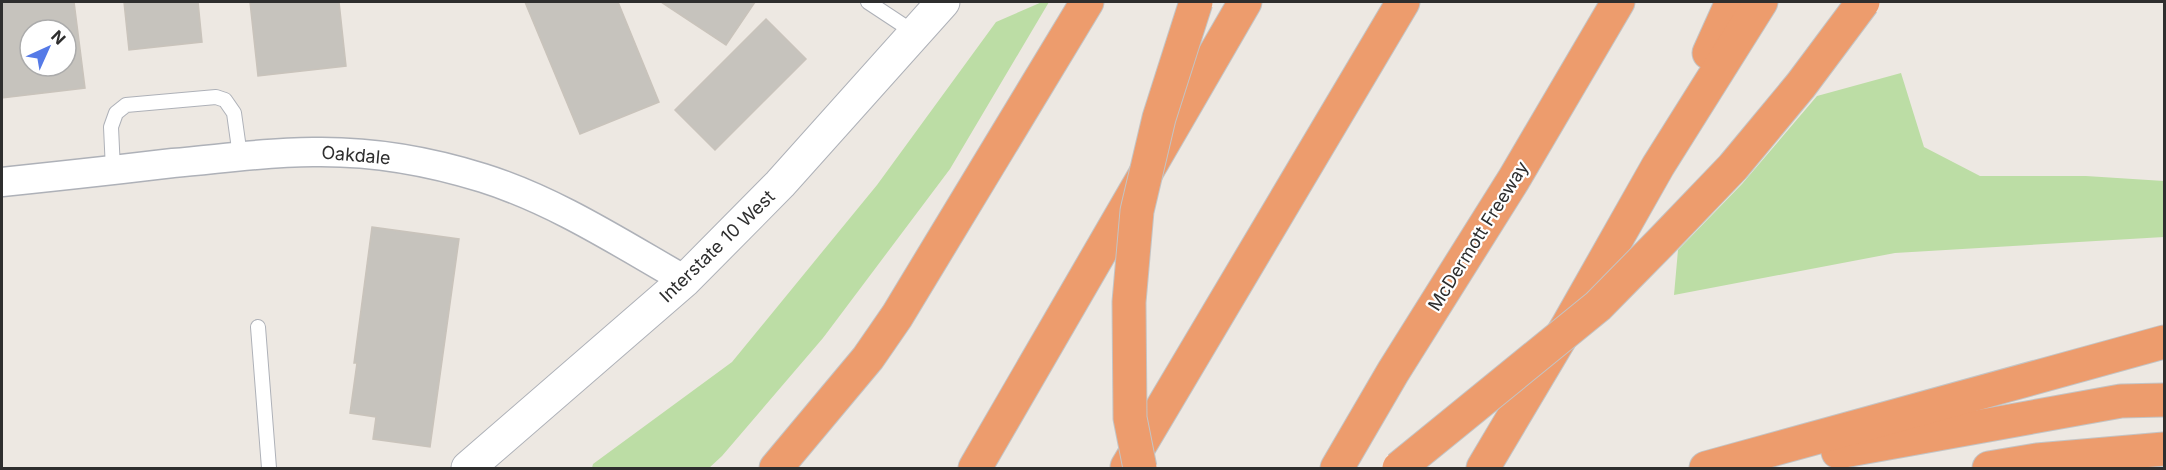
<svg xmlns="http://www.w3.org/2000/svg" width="2166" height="470" viewBox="0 0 2166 470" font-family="Inter,sans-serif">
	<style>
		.green { fill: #bcdda5 }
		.building { fill: #c6c3bd; stroke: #c9c3bb; stroke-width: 1.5; fill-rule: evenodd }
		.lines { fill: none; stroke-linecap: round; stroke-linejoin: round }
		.service-casing { stroke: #aeb1b8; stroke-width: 16 }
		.minor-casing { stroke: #aeb1b8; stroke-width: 31 }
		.secondary-casing { stroke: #aeb1b8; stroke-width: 35 }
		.motorway-casing { stroke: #c4c4c4; stroke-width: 35 }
		.service { stroke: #fff; stroke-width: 14 }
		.minor { stroke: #fff; stroke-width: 28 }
		.secondary { stroke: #fff; stroke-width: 33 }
		.motorway { stroke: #ed9c6d; stroke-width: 33 }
		.motorway-bridge-casing { stroke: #c4c4c4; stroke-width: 35; stroke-linecap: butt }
		.motorway-bridge { stroke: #ed9c6d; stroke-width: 33 }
		.labels { text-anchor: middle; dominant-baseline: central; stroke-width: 4.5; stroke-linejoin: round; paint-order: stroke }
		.street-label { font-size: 18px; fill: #2e2e2e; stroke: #fff }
	</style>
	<rect width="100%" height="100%" fill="#ede8e2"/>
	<g class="green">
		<path d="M1042,2H1049L950,169L823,338L722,456L709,468H592L593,464L732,362L877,185L996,22Z"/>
		<path d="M1901,73L1924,147L1980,176H2086L2164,181V237L1895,253L1674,295L1678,250L1742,184L1817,96Z"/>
	</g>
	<g class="building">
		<path d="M2,2H74L85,88L2,98ZM30,30H66V66H30Z"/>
		<path d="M124,2H198L202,42L129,50Z"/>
		<path d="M250,2H339L346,66L258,76Z"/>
		<path d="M525,2H618L659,102L580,134Z"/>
		<path d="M661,2H755L726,45Z"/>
		<path d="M766,19L806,59L715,150L675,110Z"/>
		<path d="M372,227L459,239L430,447L373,439L376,417L350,413L357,363H354Z"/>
	</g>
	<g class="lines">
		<defs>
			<g id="service">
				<path d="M868,2L915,33"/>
				<path d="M113,170L111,127L116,113L126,105L216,97L225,100L234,113L240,156"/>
				<path d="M258,327L269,468"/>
			</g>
			<path id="minor" d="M2,182C59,176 116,170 173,163C220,159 266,152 313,152C371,151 429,161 483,178C556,201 620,243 685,280"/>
			<path id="secondary" d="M468,468L685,280L780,184L943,2"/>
			<g id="motorway">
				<path d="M1709,53L1732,2"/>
				<path d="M1838,452L2121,401L2164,400"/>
				<path d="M1127,467L1403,2"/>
				<path d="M776,468L868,358L897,316L1087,2"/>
				<path d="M975,468L1245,2"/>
				<path d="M1337,468L1393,372L1514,179L1618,2"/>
				<path d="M1483,468L1568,325L1658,166L1761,2"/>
				<path d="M1706,468L2164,342"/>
				<path d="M1989,468L2037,460L2164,449"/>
			</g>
		</defs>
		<use href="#service" class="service-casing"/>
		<use href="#minor" class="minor-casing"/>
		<use href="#secondary" class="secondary-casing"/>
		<use href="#motorway" class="motorway-casing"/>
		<use href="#service" class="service"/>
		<use href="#minor" class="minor"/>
		<use href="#secondary" class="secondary"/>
		<use href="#motorway" class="motorway"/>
		<defs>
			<g id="motorway-bridge">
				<path d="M1140,468L1130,418L1129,302L1137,211L1159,118L1196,2"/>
				<path d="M1399,468L1598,306L1661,242L1733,167L1801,85L1863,2"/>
			</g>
		</defs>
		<use href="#motorway-bridge" class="motorway-bridge-casing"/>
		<use href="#motorway-bridge" class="motorway-bridge"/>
	</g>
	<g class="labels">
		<g class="street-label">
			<text transform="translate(356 155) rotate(5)">Oakdale</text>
			<text transform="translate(1478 236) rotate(-58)">McDermott Freeway</text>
			<text transform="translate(717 246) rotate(-44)">Interstate 10 West</text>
		</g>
	</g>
	<rect width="2166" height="470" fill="none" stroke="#2e2e2e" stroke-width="6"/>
	<g transform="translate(48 48) rotate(45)"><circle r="28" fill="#ffffff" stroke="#ababab" stroke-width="1.5"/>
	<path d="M0-4.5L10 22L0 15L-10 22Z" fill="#557ae7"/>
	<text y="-9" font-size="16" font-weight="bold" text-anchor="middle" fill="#2e2e2e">N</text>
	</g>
</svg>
